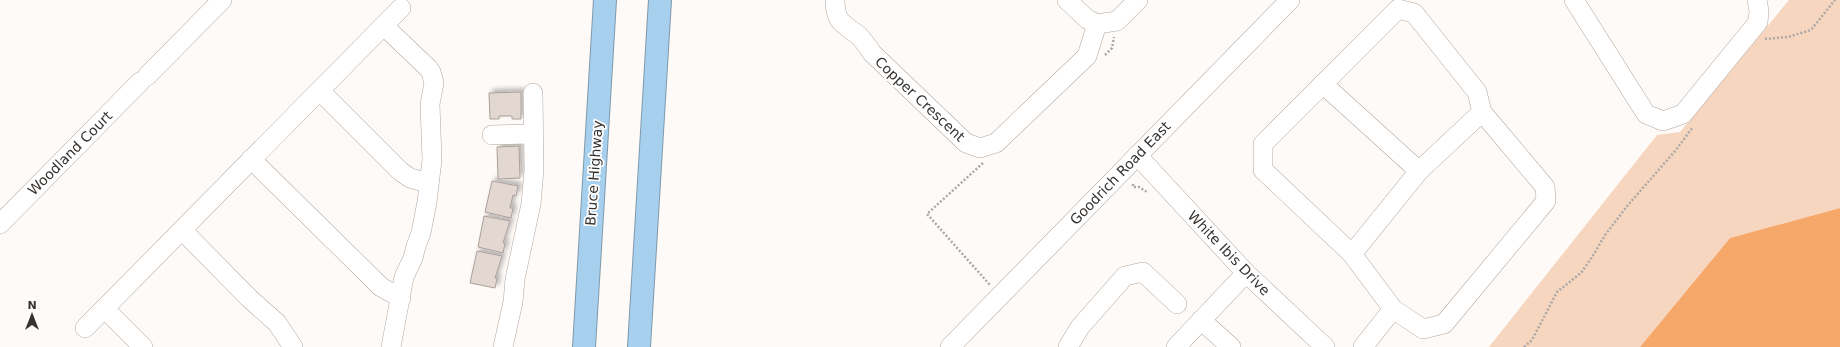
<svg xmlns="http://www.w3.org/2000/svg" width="1840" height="347" viewBox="0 0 1840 347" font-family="'DejaVu Sans',sans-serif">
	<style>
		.green { fill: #f7d6bf }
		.forest { fill: #f6a76a }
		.building { fill: #e2d8d1; stroke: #aaa09a; filter: url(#shadow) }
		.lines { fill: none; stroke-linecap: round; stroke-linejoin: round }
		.minor-casing { stroke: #b1a7a0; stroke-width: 20 }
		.highway-casing { stroke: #7f99ab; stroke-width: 24 }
		.path { stroke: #aca8a5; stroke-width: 2.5; stroke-dasharray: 2 2; stroke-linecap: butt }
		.minor { stroke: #fff; stroke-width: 19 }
		.highway { stroke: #a6d0ee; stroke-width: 22 }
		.labels { text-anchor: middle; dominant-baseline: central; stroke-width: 3.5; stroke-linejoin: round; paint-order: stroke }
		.street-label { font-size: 14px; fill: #36322f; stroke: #fff }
	</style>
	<defs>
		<filter id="shadow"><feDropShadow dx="3.5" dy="-3.5" stdDeviation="2" flood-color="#0004"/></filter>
	</defs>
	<rect width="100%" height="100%" fill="#fefaf7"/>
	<path class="green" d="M1789,0H1840V208L1730,238L1640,347H1489L1657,135L1680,132Z"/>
	<path class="forest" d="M1840,208V347H1640L1730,238Z"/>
	<g class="building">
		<path d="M521,92V119H512V116H499V119H490L489,93Z"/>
		<path d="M519,146L520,178L498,179L497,147Z"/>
		<path d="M492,181L518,186L516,196L513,195L510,208H513L511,218L485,212Z"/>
		<path d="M484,216L510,221L503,243H505L503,253L478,247Z"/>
		<path d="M477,251L502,256L495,278L497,279L495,288L470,283Z"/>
	</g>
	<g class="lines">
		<defs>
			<g id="minor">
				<path d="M835,0C835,22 843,24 858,35C863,40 868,47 872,53L966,143L980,148L996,143L1087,56L1097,24"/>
				<path d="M1067,0L1087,19L1097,24"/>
				<path d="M1574,0L1646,114L1663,121L1683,114L1758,22L1759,11L1757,0"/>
				<path d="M1398,9L1414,13L1477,92L1482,112L1545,187L1546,201L1444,324L1423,329L1393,309L1352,254L1263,170V144Z"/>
				<path d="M1097,24L1117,21L1138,0"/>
				<path d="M384,26L428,68L431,72L434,83L430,104L432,160L427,202L421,233L416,246L413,258L404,277L391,347"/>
				<path d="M147,76L222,0"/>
				<path d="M1323,84L1419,171"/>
				<path d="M320,91L400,171L410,178L428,183"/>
				<path d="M492,135L533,134"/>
				<path d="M1137,155L1246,273L1325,347"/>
				<path d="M251,159L381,287L401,298"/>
				<path d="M0,224L140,82"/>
				<path d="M182,230L249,298L277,323L293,347"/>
				<path d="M1352,254L1419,171L1482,112"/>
				<path d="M105,309L143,347"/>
				<path d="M1201,320L1231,347"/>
				<path d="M85,328L401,8"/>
				<path d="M503,347L513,302L515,279L531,204L534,170L533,93"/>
				<path d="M950,347L1290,0"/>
				<path d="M1068,347L1080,327L1125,276L1143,272L1177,304"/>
				<path d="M1176,347L1246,273"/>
				<path d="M1363,347L1393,309"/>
			</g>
			<g id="highway">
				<path d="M584,347L605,0"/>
				<path d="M639,347L660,0"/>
			</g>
		</defs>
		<use href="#minor" class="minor-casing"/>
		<use href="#highway" class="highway-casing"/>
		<g class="path">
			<path d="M1765,39L1788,37L1811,30L1835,0"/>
			<path d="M1105,55L1112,48L1114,37"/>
			<path d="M983,163L927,214L990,285"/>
			<path d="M1133,184V187H1139L1147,192"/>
			<path d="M1524,347L1532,340L1557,292L1581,273L1594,254L1605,235L1628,205L1676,150L1693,127"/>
		</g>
		<use href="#minor" class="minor"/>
		<use href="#highway" class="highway"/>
	</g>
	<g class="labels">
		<g class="street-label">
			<text transform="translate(920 99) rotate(43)">Copper Crescent</text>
			<text transform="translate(70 153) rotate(-45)">Woodland Court</text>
			<text transform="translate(594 173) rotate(-86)">Bruce Highway</text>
			<text transform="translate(1120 173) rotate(-46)">Goodrich Road East</text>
			<text transform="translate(1229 253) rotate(46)">White Ibis Drive</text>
		</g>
	</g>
	<g transform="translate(32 315)" stroke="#ffffff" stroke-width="3" paint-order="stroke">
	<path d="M0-3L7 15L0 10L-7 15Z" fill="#36322f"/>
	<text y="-6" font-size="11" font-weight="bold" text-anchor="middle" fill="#36322f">N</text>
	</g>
</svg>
